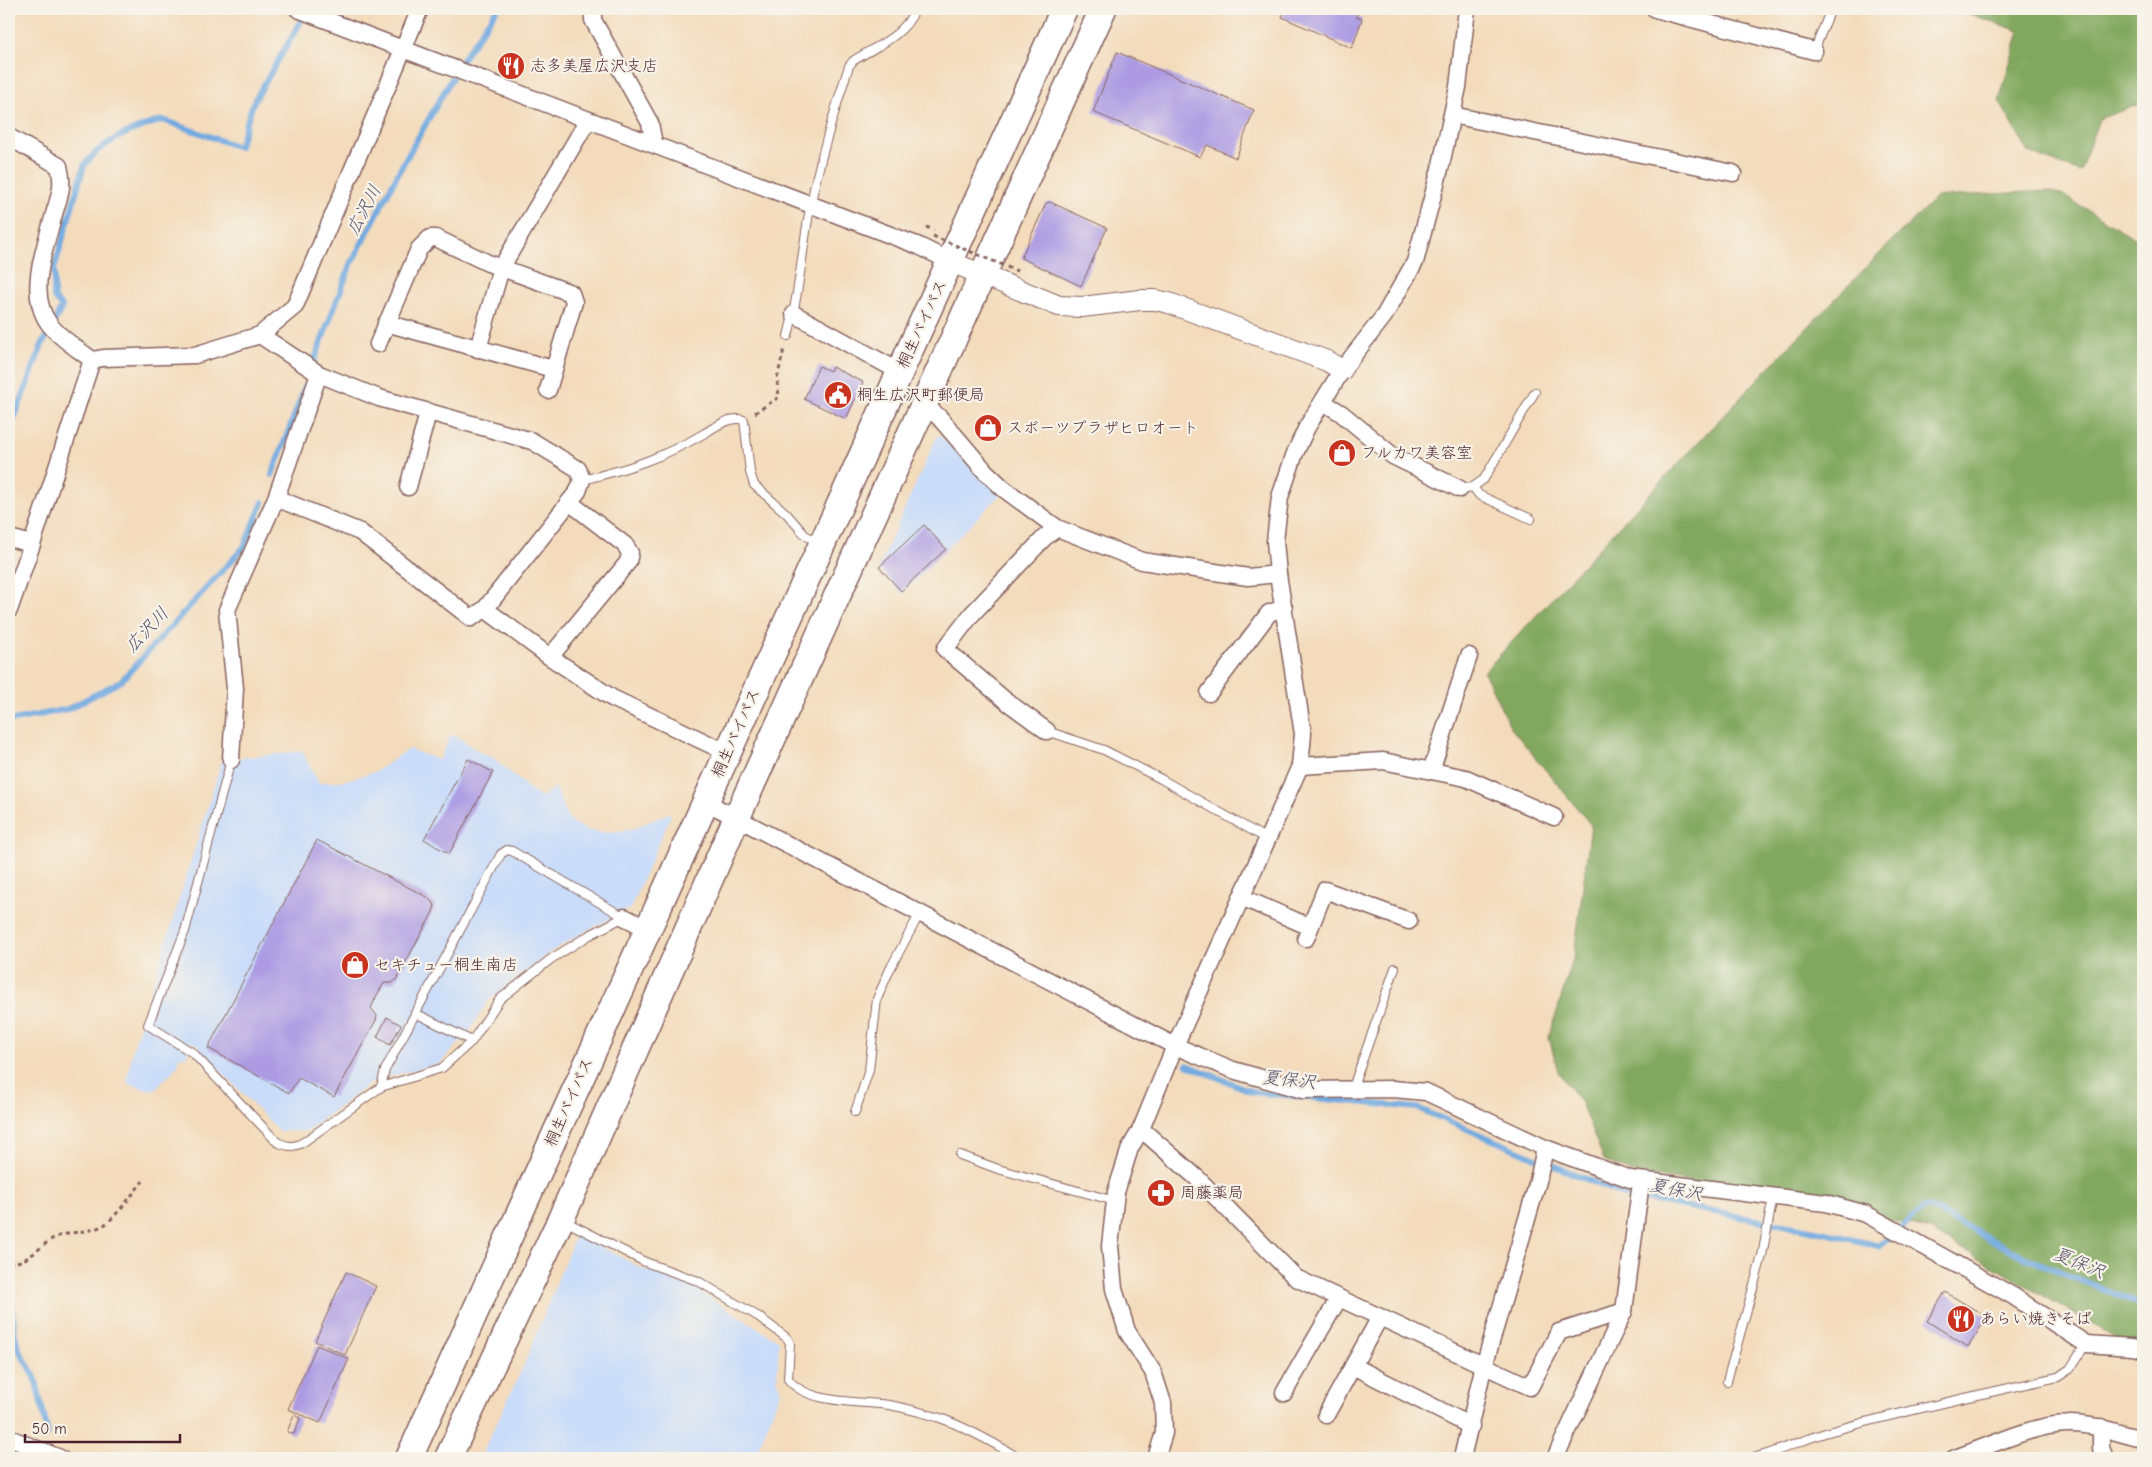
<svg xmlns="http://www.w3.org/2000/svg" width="2152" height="1467" viewBox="0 0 2152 1467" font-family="'Comic Neue','Klee One',sans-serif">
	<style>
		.built { fill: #c9dcf9 }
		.forest { fill: #82a85f; stroke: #666445 }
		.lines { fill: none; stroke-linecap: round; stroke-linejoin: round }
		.stream { stroke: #72aae1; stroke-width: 6 }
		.building { fill: #ac9be3 }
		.service-casing { stroke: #85615d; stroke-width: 10 }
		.minor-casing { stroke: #85615d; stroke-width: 19 }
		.tertiary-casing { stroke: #85615d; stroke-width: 22 }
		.trunk-casing { stroke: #85615d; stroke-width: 29 }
		.path { stroke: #85615d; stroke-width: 3; stroke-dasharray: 4 4; stroke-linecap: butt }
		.service { stroke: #fff; stroke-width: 8 }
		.minor { stroke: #fff; stroke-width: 16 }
		.tertiary { stroke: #fff; stroke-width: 20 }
		.trunk { stroke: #fff; stroke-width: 26 }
		.path-bridge { stroke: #85615d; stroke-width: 3; stroke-dasharray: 4 4; stroke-linecap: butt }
		.labels { text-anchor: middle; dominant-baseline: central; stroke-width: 4.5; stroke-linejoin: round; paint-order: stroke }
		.poi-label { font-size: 16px; fill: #4a1f2b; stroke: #f7f3e8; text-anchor: start }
		.street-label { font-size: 16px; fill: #4a1f2b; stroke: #f7f3e8 }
		.water-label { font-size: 18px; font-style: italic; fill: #58506b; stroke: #f7f3e8 }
	</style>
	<rect width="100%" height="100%" fill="#f7f3e8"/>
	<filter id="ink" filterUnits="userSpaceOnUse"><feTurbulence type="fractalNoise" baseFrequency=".02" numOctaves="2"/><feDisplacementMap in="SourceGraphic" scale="10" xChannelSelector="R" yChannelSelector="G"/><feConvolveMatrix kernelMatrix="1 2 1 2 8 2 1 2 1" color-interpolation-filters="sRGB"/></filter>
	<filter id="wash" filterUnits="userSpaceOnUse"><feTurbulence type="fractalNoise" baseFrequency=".0096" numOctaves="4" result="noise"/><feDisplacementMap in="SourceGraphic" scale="20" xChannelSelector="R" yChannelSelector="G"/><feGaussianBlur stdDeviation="1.12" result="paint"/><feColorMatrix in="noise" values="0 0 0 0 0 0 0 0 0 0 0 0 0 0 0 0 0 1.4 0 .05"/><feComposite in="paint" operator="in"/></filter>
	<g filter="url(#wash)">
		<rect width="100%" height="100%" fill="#f3dbbb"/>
		<g class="built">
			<path d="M938,434L1000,495L902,594L878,568Z"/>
			<path d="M455,735L479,752L492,757L540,798L556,787L564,811L571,822L589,831L609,833L633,829L669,813L671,815L630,909L586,931L552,951L488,1001L468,1034L439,1064L374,1080L307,1131H279L199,1049L200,1046L191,1042L186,1057L179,1056L178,1065L155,1090L144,1089L127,1083L132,1052L222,760L302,751L319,783L342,781L375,772L409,749L439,760L450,737Z"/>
			<path d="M575,1236H581L643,1269L675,1279L697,1290L779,1341L777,1381L781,1391L758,1449L756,1458H480L524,1365Z"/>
		</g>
		<g class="forest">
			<path d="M1955,9H2143V103L2099,119L2080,172L2029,153L1999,101L2019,31Z"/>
			<path d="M2046,191L2061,194L2135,238L2143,237V1349L2132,1347L1930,1230L1826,1203L1633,1173L1604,1160L1581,1103L1558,1072L1549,1037L1574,956L1591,825L1511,728L1484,672C1633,511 1781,351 1936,197Z"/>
		</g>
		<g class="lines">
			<g class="stream">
				<path d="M462,60L497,9"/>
				<path d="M314,361L350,266L403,164L452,78"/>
				<path d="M9,418L14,419L42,345L62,307L54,298V269L84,166C101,141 134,128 163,120L239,147L253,103L300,23L304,12"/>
				<path d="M272,475L305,387"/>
				<path d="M9,721L68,709L121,681L244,547L263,502"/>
				<path d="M1187,1065L1253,1092L1417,1108L1624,1195L1826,1233L1879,1246L1927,1206L2024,1257L2143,1305"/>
				<path d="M9,1296L12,1306L15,1336L20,1352L35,1377L48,1434"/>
			</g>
		</g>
		<g id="blocks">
			<g class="building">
				<path d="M1285,9H1360L1356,17L1362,19L1352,48L1282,17Z"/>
				<path d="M1117,52L1254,110L1236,158L1207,145L1200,157L1093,112Z"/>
				<path d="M1050,202L1107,228L1081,286L1021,258L1046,203Z"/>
				<path d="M819,366L830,371L832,367L863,382L846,419L804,399Z"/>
				<path d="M924,525L946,549L901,591L879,567Z"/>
				<path d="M468,759L493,772L449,854L424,839Z"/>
				<path d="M317,840L427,897L435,905L433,912L396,980L392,983H384L377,995L371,1008L377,1016L376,1020L334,1097L299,1078L289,1093L208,1048Z"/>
				<path d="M387,1017L401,1025L390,1045L377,1037Z"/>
				<path d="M346,1272L376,1286L345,1355L315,1341Z"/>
				<path d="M1945,1292L1987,1317L1968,1347L1927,1321Z"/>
				<path d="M317,1345L349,1359L320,1423L288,1409Z"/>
				<path d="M294,1415L300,1418L294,1434L287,1432Z"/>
			</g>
		</g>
	</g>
	<g filter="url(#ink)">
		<use href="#blocks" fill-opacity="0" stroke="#85615d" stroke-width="1"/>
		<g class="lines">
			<defs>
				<g id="service">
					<path d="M1814,51L1831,9"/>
					<path d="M788,336C800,292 802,247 811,203C820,157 834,112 849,66L853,61C876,46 905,36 915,9"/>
					<path d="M582,480C629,469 664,457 705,433C716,426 731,416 744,420L750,472L754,485L786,513L805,535L819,543"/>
					<path d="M1473,487L1479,495L1531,519"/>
					<path d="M1460,489L1473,487L1484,479L1535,392"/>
					<path d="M1047,731L1104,750L1161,779L1267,839"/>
					<path d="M231,760L185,931L148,1025L193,1053L277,1142C288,1147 295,1148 305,1141L381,1087L442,1068L472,1041L500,999L551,959L588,936L624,917"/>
					<path d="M415,1013L472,1041"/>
					<path d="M381,1087L385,1070L501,854L507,850L512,851L624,917"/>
					<path d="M1352,1090L1395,968"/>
					<path d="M855,1112L869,1070L877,999L890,969L920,913"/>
					<path d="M960,1155L998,1169L1115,1201"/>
					<path d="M565,1221L645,1262L698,1281L759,1317L787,1338L790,1343L788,1379C807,1404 859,1401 889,1405C906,1408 924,1413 940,1418C968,1428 994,1443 1019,1458"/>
					<path d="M1727,1381L1762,1256L1773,1197"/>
					<path d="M1753,1458C1780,1452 1805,1438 1832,1431C1907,1410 1982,1394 2058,1377L2070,1369L2086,1344"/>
				</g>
				<g id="minor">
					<path d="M298,9L919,246L951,262"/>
					<path d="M593,9V20L650,123L654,144"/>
					<path d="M1655,9L1814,51"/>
					<path d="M1452,115L1733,173"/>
					<path d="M9,137L59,166C64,186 60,194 54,214C45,249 26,294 50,325C61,339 78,349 92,360"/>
					<path d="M794,314L900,372"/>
					<path d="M386,323L553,369"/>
					<path d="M260,335L319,374L379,398L532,441L578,469L582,480L578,491L485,609L471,618L360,532L276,498"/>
					<path d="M378,344L419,249L430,238H436L488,263L571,293L574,302L548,390"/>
					<path d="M478,349L501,268L588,120"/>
					<path d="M92,360L103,358L195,355L260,335L295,306L420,9"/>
					<path d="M1323,402L1341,413L1393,456L1460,489"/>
					<path d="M923,404L939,417L985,471L1004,489L1057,528L1142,561L1248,577L1278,574"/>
					<path d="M408,487L428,413"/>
					<path d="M9,538L32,544"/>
					<path d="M485,609L550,657L612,698L728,753"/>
					<path d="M9,610L32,544L92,360"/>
					<path d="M550,657L628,562L630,553L625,545L569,502"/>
					<path d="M1209,693L1269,613L1284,608"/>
					<path d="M1047,731L1006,701L945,649L972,614L1045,537L1057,528"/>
					<path d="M231,760L235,688L227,610L276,498L319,374"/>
					<path d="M1300,766L1383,761L1466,778L1554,817"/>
					<path d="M1431,771L1469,656"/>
					<path d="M706,802L1175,1046L1233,1070L1303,1090L1393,1089L1426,1092L1545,1148L1630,1179L1826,1203L1866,1214L2013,1296L2086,1344L2132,1347L2143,1349"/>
					<path d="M1241,897L1310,927"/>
					<path d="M624,917L648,929"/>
					<path d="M1306,938L1325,890L1409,921"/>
					<path d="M1141,1129L1197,1178L1296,1278L1530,1387L1559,1332L1624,1311L1641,1182"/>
					<path d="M1353,1366L1471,1426"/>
					<path d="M1284,1393L1339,1298"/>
					<path d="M1326,1415L1380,1317"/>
					<path d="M2101,1427V1448L2105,1458"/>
					<path d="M9,1438L60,1458"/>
					<path d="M1156,1458L1164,1433L1163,1403L1153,1372L1127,1331L1114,1289L1110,1246L1116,1192L1130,1148L1141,1129L1175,1046L1300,766L1303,734L1278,574L1275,541L1280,497L1295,453L1307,427L1342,370L1384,316L1415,262L1441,165L1458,87L1467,9"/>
					<path d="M1462,1458L1482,1373L1538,1181L1545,1148"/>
					<path d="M1555,1458L1624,1311"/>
					<path d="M1955,1458C1988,1447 2034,1424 2068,1424C2094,1423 2118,1434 2143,1439"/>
				</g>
				<path id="tertiary" d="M951,262L1059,306L1082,307L1140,300H1155L1169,303L1327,361L1342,370"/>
				<g id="trunk">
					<path d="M409,1458L1064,9"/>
					<path d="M448,1458L561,1219L737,817L1103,9"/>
				</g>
			</defs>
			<use href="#service" class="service-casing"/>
			<use href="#minor" class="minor-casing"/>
			<use href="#tertiary" class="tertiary-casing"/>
			<use href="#trunk" class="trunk-casing"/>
			<g class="path">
				<path d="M926,227L934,230"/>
				<path d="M755,413L779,397L777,379L784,349"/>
				<path d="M9,1262C26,1265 39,1247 52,1239C68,1230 88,1234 104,1225C115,1218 134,1192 143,1181"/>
			</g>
			<use href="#service" class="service"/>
			<use href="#minor" class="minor"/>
			<use href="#tertiary" class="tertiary"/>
			<use href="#trunk" class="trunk"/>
			<path class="path-bridge" d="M933,236L1017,271"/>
		</g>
	</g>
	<defs>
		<symbol id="restaurant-disc" viewBox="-11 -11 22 22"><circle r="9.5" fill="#c8321e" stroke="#f7f3e8"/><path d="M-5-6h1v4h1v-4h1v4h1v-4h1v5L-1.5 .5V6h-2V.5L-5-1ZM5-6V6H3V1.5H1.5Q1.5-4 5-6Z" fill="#fff"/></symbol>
		<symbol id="civic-disc" viewBox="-11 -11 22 22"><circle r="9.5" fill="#c8321e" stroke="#f7f3e8"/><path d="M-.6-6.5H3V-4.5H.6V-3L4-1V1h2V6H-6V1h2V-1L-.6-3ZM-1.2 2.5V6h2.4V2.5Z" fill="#fff"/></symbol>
		<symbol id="shop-disc" viewBox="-11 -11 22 22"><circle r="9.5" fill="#c8321e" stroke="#f7f3e8"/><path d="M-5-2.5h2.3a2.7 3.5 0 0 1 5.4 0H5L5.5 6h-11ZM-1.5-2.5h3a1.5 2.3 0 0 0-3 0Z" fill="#fff"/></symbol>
		<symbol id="pharmacy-disc" viewBox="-11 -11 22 22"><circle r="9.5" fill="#c8321e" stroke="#f7f3e8"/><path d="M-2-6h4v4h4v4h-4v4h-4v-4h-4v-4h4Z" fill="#fff"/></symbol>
	</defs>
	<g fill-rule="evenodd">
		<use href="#restaurant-disc" x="495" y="50" width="32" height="32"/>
		<use href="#civic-disc" x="822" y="379" width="32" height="32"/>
		<use href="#shop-disc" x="972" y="412" width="32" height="32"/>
		<use href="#shop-disc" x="1326" y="437" width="32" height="32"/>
		<use href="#shop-disc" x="339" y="949" width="32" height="32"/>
		<use href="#pharmacy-disc" x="1145" y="1177" width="32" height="32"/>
		<use href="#restaurant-disc" x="1945" y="1303" width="32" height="32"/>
	</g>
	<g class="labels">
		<g class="poi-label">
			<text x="530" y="66">志多美屋広沢支店</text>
			<text x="857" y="395">桐生広沢町郵便局</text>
			<text x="1007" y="428">スポーツプラザヒロオート</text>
			<text x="1361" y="453">フルカワ美容室</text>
			<text x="374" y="965">セキチュー桐生南店</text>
			<text x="1180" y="1193">周藤薬局</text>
			<text x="1980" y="1319">あらい焼きそば</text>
		</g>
		<g class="street-label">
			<text transform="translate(922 324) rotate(-65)">桐生バイパス</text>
			<text transform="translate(736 733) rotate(-66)">桐生バイパス</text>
			<text transform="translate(569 1102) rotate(-66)">桐生バイパス</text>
		</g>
		<g class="water-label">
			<text transform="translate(364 210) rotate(-62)">広沢川</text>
			<text transform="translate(147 630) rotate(-47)">広沢川</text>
			<text transform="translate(1289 1080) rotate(6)">夏保沢</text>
			<text transform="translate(1676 1190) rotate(11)">夏保沢</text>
			<text transform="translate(2079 1263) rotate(22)">夏保沢</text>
		</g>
	</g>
	<rect width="2152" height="1467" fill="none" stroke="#f7f3e8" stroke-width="30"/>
	<path d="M25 1434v8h155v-8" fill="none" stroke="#4a1f2b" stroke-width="2.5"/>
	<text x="32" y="1434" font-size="15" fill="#4a1f2b" stroke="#f7f3e8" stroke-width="4" paint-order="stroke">50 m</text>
</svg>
